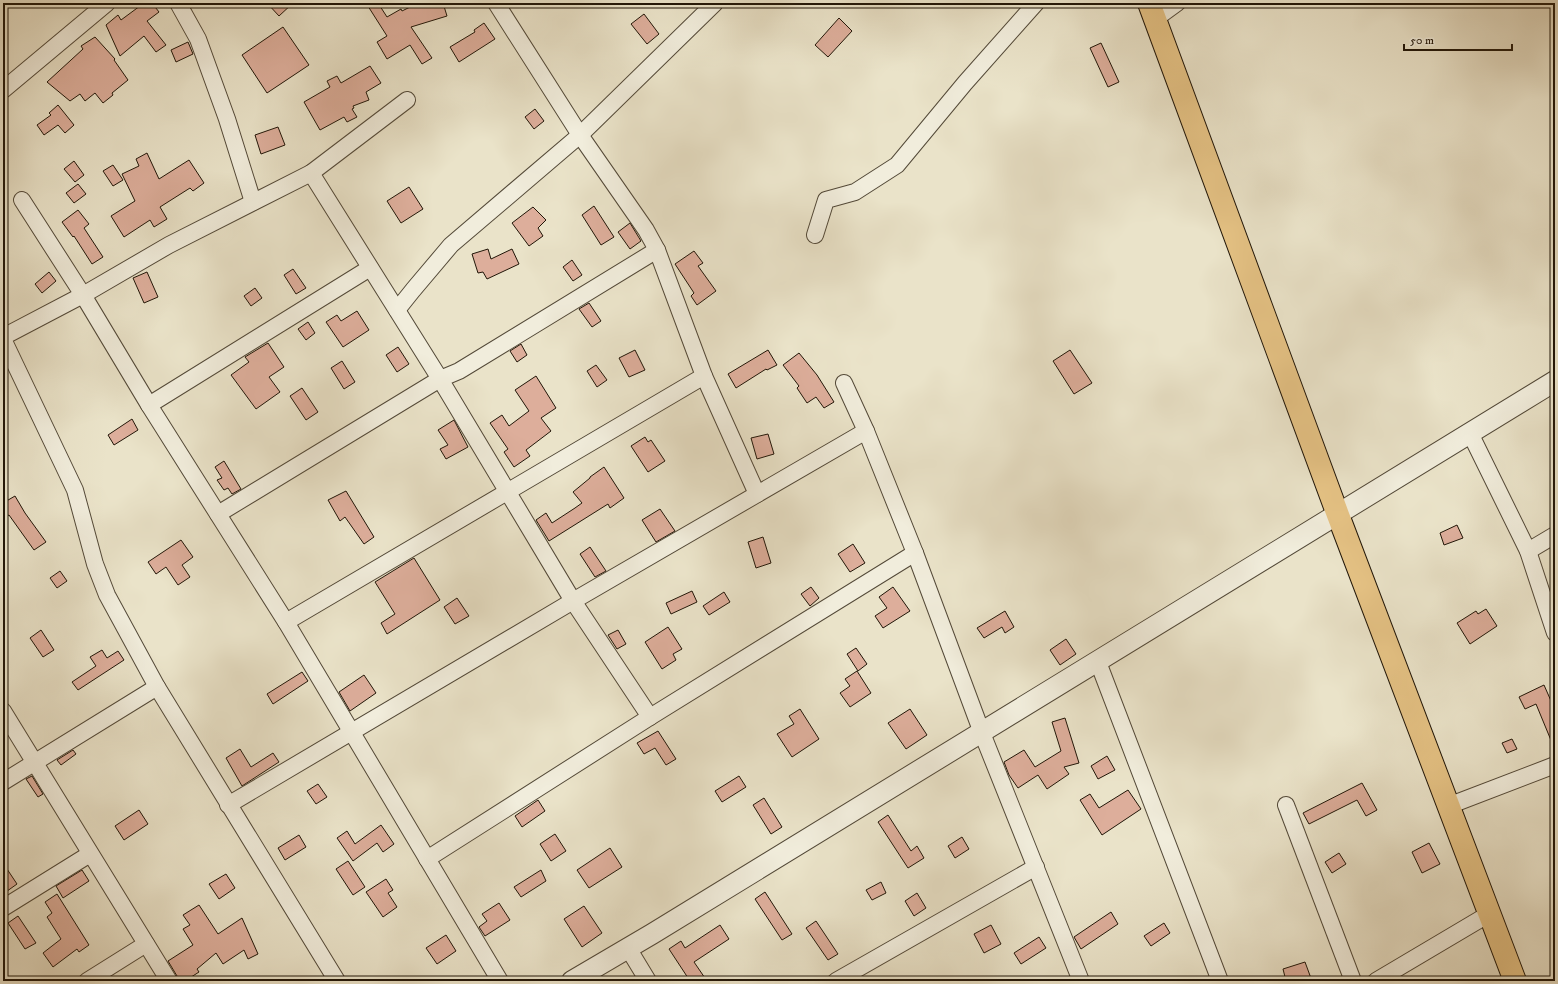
<svg xmlns="http://www.w3.org/2000/svg" width="1558" height="984" viewBox="0 0 1558 984" font-family="'IM FELL DW Pica',serif">
	<style>
		.building { fill: #ddae9b; stroke: #211608 }
		.lines { fill: none; stroke-linecap: round; stroke-linejoin: round }
		.minor-casing { stroke: #534938; stroke-width: 18 }
		.tertiary-casing { stroke: #534938; stroke-width: 22 }
		.primary-casing { stroke: #211608; stroke-width: 24 }
		.minor { stroke: #f1eddc; stroke-width: 16 }
		.tertiary { stroke: #f1eddc; stroke-width: 20 }
		.primary { stroke: #e5c284; stroke-width: 22 }
	</style>
	<rect width="100%" height="100%" fill="#eae3c9"/>
	<filter id="stains"><feTurbulence type="fractalNoise" baseFrequency=".005" numOctaves="4"/><feColorMatrix values="0 0 0 0 .2 0 0 0 0 .09 0 0 0 0 .02 0 0 0 .5 -.17"/></filter>
	<radialGradient id="worn" r=".72"><stop offset=".6" stop-color="#630" stop-opacity="0"/><stop offset="1" stop-color="#630" stop-opacity=".3"/></radialGradient>
	<g class="building">
		<path d="M144,3H152L159,12L147,21L166,45L156,52L144,36L120,56L106,25L118,15L121,20Z"/>
		<path d="M267,3H293L279,16Z"/>
		<path d="M366,3H378L387,17L401,9L402,11L416,4L418,7L429,3H443L447,16L411,27L432,58L422,64L410,45L387,59L377,42L387,36Z"/>
		<path d="M644,14L659,34L647,44L631,24Z"/>
		<path d="M839,18L852,31L828,57L815,45Z"/>
		<path d="M484,23L495,39L459,62L450,47L475,32L474,30Z"/>
		<path d="M283,27L309,65L267,93L242,55Z"/>
		<path d="M95,37L115,59L114,60L128,80L112,93L113,95L103,103L95,93L85,101L80,94L70,101L47,82L83,49L81,46Z"/>
		<path d="M188,42L193,54L176,62L171,50Z"/>
		<path d="M1101,43L1119,82L1108,87L1090,48Z"/>
		<path d="M370,66L381,83L366,92L369,100L353,106L354,108L352,109L357,117L347,122L344,117L320,130L304,102L330,87L327,81L337,76L341,83Z"/>
		<path d="M58,105L74,125L65,133L58,125L44,135L37,125L51,115L49,113Z"/>
		<path d="M535,109L544,121L534,129L525,117Z"/>
		<path d="M278,127L285,145L261,154L255,135Z"/>
		<path d="M147,153L159,179L189,160L204,183L193,191L190,188L160,207L167,219L154,227L150,220L124,237L111,216L135,201L122,174L139,166L136,159Z"/>
		<path d="M74,161L84,175L75,182L64,169Z"/>
		<path d="M113,165L123,180L113,186L103,171Z"/>
		<path d="M78,184L86,194L74,203L66,193Z"/>
		<path d="M409,187L423,209L401,223L387,201Z"/>
		<path d="M594,206L614,237L601,245L582,215Z"/>
		<path d="M533,207L546,220L538,228L543,236L529,246L512,223Z"/>
		<path d="M78,210L89,224L84,228L103,257L92,264L74,236L73,237L62,222Z"/>
		<path d="M630,223L641,241L630,249L618,232Z"/>
		<path d="M488,249L491,259L512,249L519,264L487,279L483,272L478,273L472,254Z"/>
		<path d="M694,251L703,263L698,266L716,291L697,305L691,296L694,293L675,264Z"/>
		<path d="M572,260L582,275L573,281L563,267Z"/>
		<path d="M293,269L306,288L296,294L284,275Z"/>
		<path d="M49,272L56,281L42,293L35,284Z"/>
		<path d="M147,272L158,297L144,303L133,278Z"/>
		<path d="M255,288L262,298L251,306L244,296Z"/>
		<path d="M589,303L601,321L592,327L579,309Z"/>
		<path d="M357,311L369,330L343,347L326,322L337,315L341,321Z"/>
		<path d="M308,322L315,333L306,340L298,329Z"/>
		<path d="M268,343L284,367L269,377L280,392L256,409L231,375L249,362L245,357Z"/>
		<path d="M521,344L527,355L517,362L510,351Z"/>
		<path d="M398,347L409,364L397,372L386,355Z"/>
		<path d="M635,350L645,370L629,377L619,358Z"/>
		<path d="M768,350L777,365L767,370L766,369L736,388L728,374Z"/>
		<path d="M1070,350L1092,383L1074,394L1053,361Z"/>
		<path d="M799,353L817,375L834,402L824,408L816,397L807,403L797,388L799,386L783,365Z"/>
		<path d="M342,361L355,382L344,389L331,368Z"/>
		<path d="M596,365L607,380L597,387L587,371Z"/>
		<path d="M536,376L556,408L541,418L551,431L526,450L530,456L514,467L504,452L508,449L490,423L502,415L509,426L529,411L515,390Z"/>
		<path d="M302,388L318,412L306,420L290,396Z"/>
		<path d="M132,419L138,430L114,445L108,435Z"/>
		<path d="M454,420L468,447L446,459L440,449L448,445L438,430Z"/>
		<path d="M768,434L774,454L757,459L751,438Z"/>
		<path d="M645,437L648,442L651,440L665,461L648,472L631,446Z"/>
		<path d="M224,461L241,489L232,494L228,488L224,490L217,480L222,478L215,467Z"/>
		<path d="M604,467L624,498L610,508L608,504L549,541L536,520L546,513L552,523L575,508L582,503L573,492L590,478V477Z"/>
		<path d="M346,491L374,537L364,544L345,517L340,521L328,500Z"/>
		<path d="M15,496L25,513L46,542L34,550L9,515L3,518V503Z"/>
		<path d="M660,509L675,531L656,542L642,520Z"/>
		<path d="M1457,525L1463,538L1444,545L1440,533Z"/>
		<path d="M763,537L771,563L756,568L748,542Z"/>
		<path d="M181,540L193,557L182,565L190,577L178,585L166,567L156,574L148,562Z"/>
		<path d="M853,544L865,563L850,572L838,554Z"/>
		<path d="M590,547L606,571L595,577L580,554Z"/>
		<path d="M414,558L440,600L387,634L381,623L395,614L375,582Z"/>
		<path d="M60,571L67,581L57,588L50,578Z"/>
		<path d="M811,587L819,598L810,606L801,594Z"/>
		<path d="M893,587L910,611L883,628L875,616L887,608L879,597Z"/>
		<path d="M692,591L697,602L671,614L666,603Z"/>
		<path d="M724,592L730,602L709,615L703,606Z"/>
		<path d="M457,598L469,616L455,624L444,607Z"/>
		<path d="M1486,609L1497,626L1470,644L1457,623L1476,611L1478,614Z"/>
		<path d="M1005,611L1014,627L1005,633L1002,627L984,638L977,628Z"/>
		<path d="M668,627L682,649L673,654L676,660L662,669L645,642Z"/>
		<path d="M41,630L54,650L43,657L30,638Z"/>
		<path d="M618,630L626,644L617,649L608,635Z"/>
		<path d="M1066,639L1076,654L1060,665L1050,650Z"/>
		<path d="M856,648L867,664L858,671L847,654Z"/>
		<path d="M102,650L107,658L118,651L124,660L78,690L72,682L96,666L90,657Z"/>
		<path d="M857,671L871,693L850,707L840,693L850,686L845,679Z"/>
		<path d="M302,672L308,681L273,704L267,694Z"/>
		<path d="M364,675L376,693L350,711L339,692Z"/>
		<path d="M1544,685L1555,710V750L1536,704L1525,709L1519,697Z"/>
		<path d="M800,709L819,739L792,757L777,734L794,724L789,716Z"/>
		<path d="M910,709L927,735L906,749L888,723Z"/>
		<path d="M1065,718L1079,763L1064,767L1069,774L1047,789L1038,775L1018,788L1009,775L1004,762L1024,750L1035,767L1061,751L1052,722Z"/>
		<path d="M658,731L676,759L666,765L655,748L644,754L637,743Z"/>
		<path d="M1512,739L1517,749L1507,753L1502,743Z"/>
		<path d="M240,749L251,767L273,753L279,762L242,786L226,758Z"/>
		<path d="M73,750L76,754L61,765L57,760Z"/>
		<path d="M1107,756L1115,770L1098,779L1091,766Z"/>
		<path d="M32,776L43,794L38,797L26,779Z"/>
		<path d="M739,776L746,787L722,802L715,791Z"/>
		<path d="M1362,783L1377,810L1366,816L1357,800L1309,824L1303,813Z"/>
		<path d="M318,784L327,797L316,804L307,791Z"/>
		<path d="M1128,790L1141,809L1102,835L1080,800L1090,794L1099,808Z"/>
		<path d="M764,798L782,827L771,834L753,805Z"/>
		<path d="M538,800L545,811L522,827L515,816Z"/>
		<path d="M139,810L148,824L124,840L115,826Z"/>
		<path d="M888,815L911,851L917,846L924,858L908,868L878,822Z"/>
		<path d="M381,825L394,844L383,852L377,843L353,861L337,838L347,831L355,844Z"/>
		<path d="M555,834L566,851L551,861L540,844Z"/>
		<path d="M299,835L306,847L285,860L278,848Z"/>
		<path d="M962,837L969,849L955,858L948,846Z"/>
		<path d="M1429,843L1440,864L1422,873L1412,852Z"/>
		<path d="M610,848L622,867L589,888L577,870Z"/>
		<path d="M1339,853L1346,864L1332,873L1325,862Z"/>
		<path d="M348,861L365,887L353,895L336,869Z"/>
		<path d="M3,863L17,884L3,894Z"/>
		<path d="M82,870L89,881L63,898L56,886Z"/>
		<path d="M541,870L546,881L521,897L514,887Z"/>
		<path d="M226,874L235,888L219,899L209,884Z"/>
		<path d="M386,879L393,890L388,893L397,907L383,917L366,892Z"/>
		<path d="M881,882L886,893L872,900L866,890Z"/>
		<path d="M765,892L792,934L782,940L755,899Z"/>
		<path d="M917,893L926,908L914,916L905,901Z"/>
		<path d="M57,894L89,945L79,952L77,949L53,967L43,953L61,939L47,917L52,913L45,902Z"/>
		<path d="M499,903L510,920L485,936L479,927L487,921L482,914Z"/>
		<path d="M199,905L218,934L242,918L258,954L248,959L244,950L223,964L216,953L197,969L199,972L185,981H178L177,976L168,961L193,945L183,929L190,925L183,915Z"/>
		<path d="M584,906L602,933L582,947L564,919Z"/>
		<path d="M1111,912L1118,924L1081,949L1074,937Z"/>
		<path d="M18,916L36,943L25,949L8,923Z"/>
		<path d="M816,921L838,954L828,960L806,928Z"/>
		<path d="M1164,923L1170,933L1151,946L1144,936Z"/>
		<path d="M720,925L729,939L694,962L707,981H690L669,949L681,941L685,948Z"/>
		<path d="M991,925L1001,944L984,953L974,934Z"/>
		<path d="M446,935L456,951L437,964L426,948Z"/>
		<path d="M1039,937L1046,948L1021,964L1014,953Z"/>
		<path d="M1305,962L1312,981H1286L1283,969Z"/>
	</g>
	<g class="lines">
		<defs>
			<g id="minor">
				<path d="M178,3L198,39L227,119L253,202"/>
				<path d="M496,3L580,135L646,230L657,250L704,376L757,494"/>
				<path d="M1155,19L1177,3"/>
				<path d="M3,90L107,3"/>
				<path d="M311,173L440,379L573,601L650,717"/>
				<path d="M22,200L83,295L149,405L286,622L500,981"/>
				<path d="M815,235L826,200L855,192L897,165L965,83L1036,3"/>
				<path d="M397,310L413,290L451,245L580,135L715,3"/>
				<path d="M3,337L83,295L169,245L311,173L407,100"/>
				<path d="M3,339L75,490L95,564L107,595L157,687L337,981"/>
				<path d="M844,383L866,431L915,553L982,733L1081,981"/>
				<path d="M149,405L370,268"/>
				<path d="M1470,433L1528,551L1555,633"/>
				<path d="M218,514L440,379L459,371L657,250"/>
				<path d="M1528,551L1555,535"/>
				<path d="M286,622L704,376"/>
				<path d="M1098,662L1220,981"/>
				<path d="M3,711L169,981"/>
				<path d="M3,782L157,687"/>
				<path d="M228,805L573,601L866,431"/>
				<path d="M1286,805L1353,981"/>
				<path d="M1448,806L1555,765"/>
				<path d="M427,859L650,717L915,553"/>
				<path d="M3,908L90,854"/>
				<path d="M628,948L648,981"/>
				<path d="M87,981L146,944"/>
				<path d="M836,981L1036,867"/>
				<path d="M1376,981L1489,914"/>
			</g>
			<path id="tertiary" d="M572,981L652,934L1555,381"/>
			<path id="primary" d="M1149,3L1338,515L1515,981"/>
		</defs>
		<use href="#minor" class="minor-casing"/>
		<use href="#tertiary" class="tertiary-casing"/>
		<use href="#primary" class="primary-casing"/>
		<use href="#minor" class="minor"/>
		<use href="#tertiary" class="tertiary"/>
		<use href="#primary" class="primary"/>
	</g>
	<rect width="1558" height="984" fill="none" stroke="#eae3c9" stroke-width="16"/>
	<rect x="4" y="4" width="1550" height="976" fill="none" stroke="#211608" stroke-width="2"/>
	<rect x="8" y="8" width="1542" height="968" fill="none" stroke="#211608"/>
	<path d="M1404 44v6h108v-6" fill="none" stroke="#211608" stroke-width="2"/>
	<text x="1410" y="44" font-size="12" fill="#211608" stroke="#f1eddc" stroke-width="3" paint-order="stroke">50 m</text>
	<rect width="100%" height="100%" filter="url(#stains)"/>
	<rect width="100%" height="100%" fill="url(#worn)"/>
</svg>
